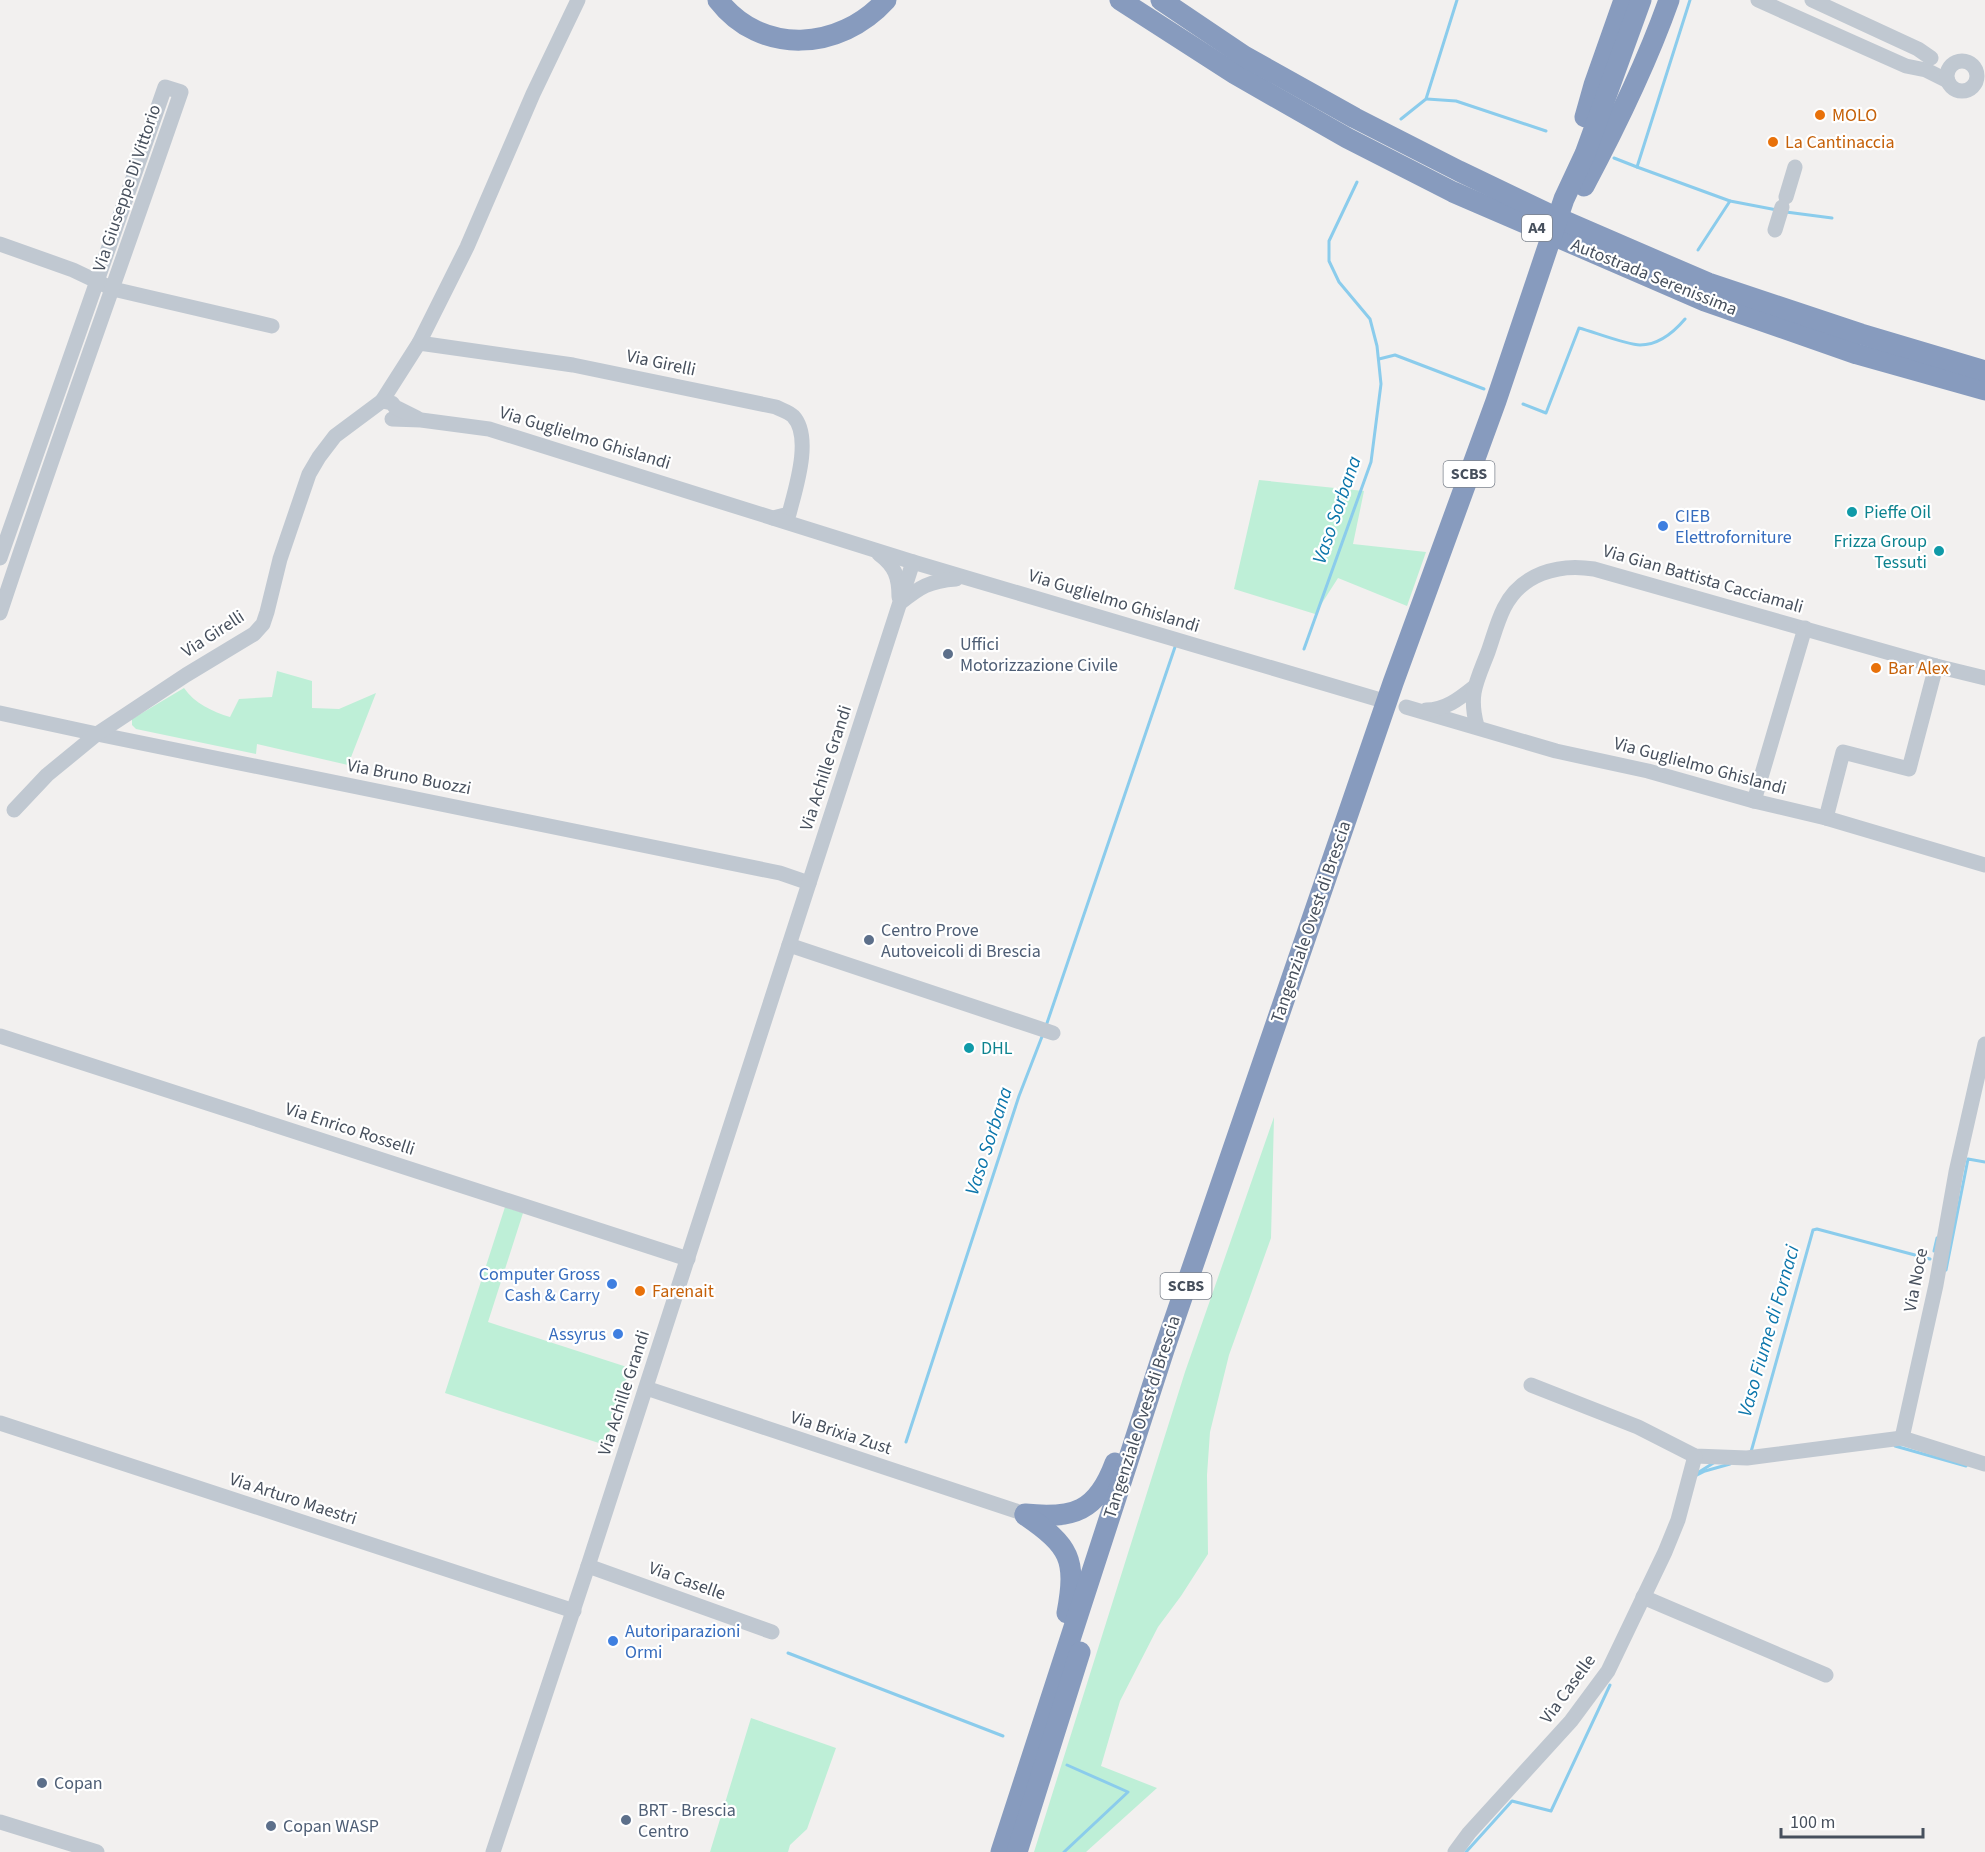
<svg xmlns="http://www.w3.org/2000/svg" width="1985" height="1852" viewBox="0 0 1985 1852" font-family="'Source Sans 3',sans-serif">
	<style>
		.green { fill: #beefd7 }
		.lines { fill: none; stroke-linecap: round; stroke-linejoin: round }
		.stream { stroke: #8bccec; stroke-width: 3 }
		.minor { stroke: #c0c8d1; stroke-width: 15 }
		.highway { stroke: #879bbe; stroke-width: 21 }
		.food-dot { fill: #e8710a; stroke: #fff; stroke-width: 2 }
		.culture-dot { fill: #0f9aa8; stroke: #fff; stroke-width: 2 }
		.shop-dot { fill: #3f7fe0; stroke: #fff; stroke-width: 2 }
		.service-dot { fill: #5c6f8a; stroke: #fff; stroke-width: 2 }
		.labels { text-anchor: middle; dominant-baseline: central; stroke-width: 4.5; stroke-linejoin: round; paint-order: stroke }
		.shield { fill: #fff; stroke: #7e848e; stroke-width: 1.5 }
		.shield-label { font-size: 16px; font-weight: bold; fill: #47505d }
		.food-label { font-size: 18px; fill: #c56008; stroke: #fff; text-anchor: start }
		.street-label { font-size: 18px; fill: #47505d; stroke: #fff }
		.culture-label { font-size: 18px; fill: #0d838f; stroke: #fff; text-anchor: start }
		.shop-label { font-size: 18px; fill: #366cbe; stroke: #fff; text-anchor: start }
		.service-label { font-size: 18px; fill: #4e5e75; stroke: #fff; text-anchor: start }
		.water-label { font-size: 20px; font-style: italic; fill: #0c76ab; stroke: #fff }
	</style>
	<rect width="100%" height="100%" fill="#f2f0ef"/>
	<g class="green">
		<path d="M1259,480L1364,491L1353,544L1426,552L1407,606L1338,578L1315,614L1234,589Z"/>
		<path d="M277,671L312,681V708L339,709L376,693L348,765L257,744L256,754L136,729L132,725V719L184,688C194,703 213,712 230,717L239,699L272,697Z"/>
		<path d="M1274,1117L1271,1238L1229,1355L1210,1432L1207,1475L1208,1554L1181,1596L1158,1627L1120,1701L1101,1766L1157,1788L1086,1852H1034L1185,1372Z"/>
		<path d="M505,1207L523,1213L488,1322L630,1368L605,1445L445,1393Z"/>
		<path d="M751,1718L836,1748L807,1829L790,1845L788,1852H710Z"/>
	</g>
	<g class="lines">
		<g class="stream">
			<path d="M1427,99L1456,101L1546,131"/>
			<path d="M1401,119L1426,99L1457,0"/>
			<path d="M1614,158L1637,167L1690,0"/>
			<path d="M1637,167L1730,201"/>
			<path d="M1786,212L1832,218"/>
			<path d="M1698,250L1730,201L1777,210"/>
			<path d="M1379,359L1395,355L1484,389"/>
			<path d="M1523,404L1546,413L1579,328C1594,332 1627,345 1640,345C1659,345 1674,332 1685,319"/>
			<path d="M1304,649L1371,462L1381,384L1377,346L1370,319L1339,282L1329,261V241L1357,182"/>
			<path d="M1046,1026L1175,647"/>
			<path d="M1934,1251L1937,1238"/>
			<path d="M1946,1270L1968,1159L1985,1162"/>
			<path d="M906,1442L1019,1096L1043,1034"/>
			<path d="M1895,1446L1966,1466"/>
			<path d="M1751,1452L1813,1230L1817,1229L1930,1259"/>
			<path d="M1699,1472L1715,1462"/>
			<path d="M1697,1475L1705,1471L1730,1464"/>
			<path d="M788,1653L1003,1736"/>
			<path d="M1064,1852L1128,1792L1067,1765"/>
			<path d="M1466,1852L1512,1801L1551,1811L1610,1685"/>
		</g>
		<g class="minor">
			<path d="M1758,0L1906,66L1926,70L1948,81"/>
			<path d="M1812,0L1918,49L1931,58"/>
			<circle cx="1962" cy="76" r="15"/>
			<path d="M1786,197L1795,167"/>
			<path d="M1775,230L1782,207"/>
			<path d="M0,244L73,270L113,289L272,326"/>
			<path d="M419,343L573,365L776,407C782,410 789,412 793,416C813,437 795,490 789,514L773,518"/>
			<path d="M382,401L419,343L467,247L533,94L578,0"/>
			<path d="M392,419L421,420L489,429L913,562L1377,699"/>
			<path d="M879,554C895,566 899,577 899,597"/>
			<path d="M0,558L165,87L181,92C121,266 58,438 0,613"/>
			<path d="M900,603C920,587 929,581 956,579"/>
			<path d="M1406,707L1556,751L1648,771L1754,801L1826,818L1985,865"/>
			<path d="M1426,710C1445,710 1459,699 1474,687"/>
			<path d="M0,713L97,734L780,873L809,883"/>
			<path d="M1477,726C1468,694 1477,681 1488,652C1493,638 1497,622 1504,608C1521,574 1558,563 1594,569L1936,666L1985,678"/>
			<path d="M1754,801L1805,628"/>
			<path d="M14,810L47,775L97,734L186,675L254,634L263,624L267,612L280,559L309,474L319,457L335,436L382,401L392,403L395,407L417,418"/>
			<path d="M1826,818L1843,752L1909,769L1936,666"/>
			<path d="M789,945L1053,1033"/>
			<path d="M0,1036L688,1259"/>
			<path d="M1985,1044L1956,1172L1936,1285L1902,1438L1985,1464"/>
			<path d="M1531,1385L1638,1427L1695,1456L1747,1458L1902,1438"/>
			<path d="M646,1388L1025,1514"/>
			<path d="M0,1423L574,1611"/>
			<path d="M588,1566L772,1632"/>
			<path d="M1643,1597L1826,1675"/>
			<path d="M0,1822L97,1852"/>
			<path d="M493,1852L588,1566L913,562"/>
			<path d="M1455,1852L1469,1833L1571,1721L1608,1671L1665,1552L1678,1520L1695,1456"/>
		</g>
		<g class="highway">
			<path d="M718,0C761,56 840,51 886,0"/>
			<path d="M1120,0L1235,74L1347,138L1453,192L1705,301L1857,354L1985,390"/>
			<path d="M1161,0L1244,56L1355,118L1459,171L1555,217L1708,283L1861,334L1985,371"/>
			<path d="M1585,117L1594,85L1624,0"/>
			<path d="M1584,186C1616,126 1646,65 1669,0"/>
			<path d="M1025,1514C1073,1519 1097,1512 1115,1463"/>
			<path d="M1025,1515C1070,1546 1077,1559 1067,1613"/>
			<path d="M1001,1852L1164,1350L1393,683L1496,401L1564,199L1585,154L1641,0"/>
			<path d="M1017,1852L1080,1652"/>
		</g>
	</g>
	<g class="food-dot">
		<circle cx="1820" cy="115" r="6"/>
		<circle cx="1773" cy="142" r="6"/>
		<circle cx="1876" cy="668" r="6"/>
		<circle cx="640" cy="1291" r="6"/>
	</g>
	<g class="culture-dot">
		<circle cx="1852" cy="512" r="6"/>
		<circle cx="1939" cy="551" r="6"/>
		<circle cx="969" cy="1048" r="6"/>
	</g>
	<g class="shop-dot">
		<circle cx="1663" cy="526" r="6"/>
		<circle cx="612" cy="1284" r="6"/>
		<circle cx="618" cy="1334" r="6"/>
		<circle cx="613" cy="1641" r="6"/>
	</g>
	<g class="service-dot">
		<circle cx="948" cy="654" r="6"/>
		<circle cx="869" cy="940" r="6"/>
		<circle cx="42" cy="1783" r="6"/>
		<circle cx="626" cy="1820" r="6"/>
		<circle cx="271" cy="1826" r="6"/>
	</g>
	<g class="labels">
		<g class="shield">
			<rect x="1522" y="215" width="30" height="26" rx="4.5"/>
			<rect x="1443.5" y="461" width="51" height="26" rx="4.5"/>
			<rect x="1160.5" y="1273" width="51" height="26" rx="4.5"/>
		</g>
		<g class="shield-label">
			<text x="1537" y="228">A4</text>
			<text x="1469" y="474">SCBS</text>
			<text x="1186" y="1286">SCBS</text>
		</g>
		<g class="food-label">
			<text x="1832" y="115">MOLO</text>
			<text x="1785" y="142">La Cantinaccia</text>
			<text x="1888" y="668">Bar Alex</text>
			<text x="652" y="1291">Farenait</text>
		</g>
		<g class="street-label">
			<text transform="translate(127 188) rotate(-71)">Via Giuseppe Di Vittorio</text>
			<text transform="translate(1654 277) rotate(22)">Autostrada Serenissima</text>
			<text transform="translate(661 363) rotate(12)">Via Girelli</text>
			<text transform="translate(585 438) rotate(17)">Via Guglielmo Ghislandi</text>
			<text transform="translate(1703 579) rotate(16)">Via Gian Battista Cacciamali</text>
			<text transform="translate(1114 601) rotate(17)">Via Guglielmo Ghislandi</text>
			<text transform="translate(213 634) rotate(-33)">Via Girelli</text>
			<text transform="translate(1700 766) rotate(15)">Via Guglielmo Ghislandi</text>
			<text transform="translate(826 768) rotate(-72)">Via Achille Grandi</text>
			<text transform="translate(409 777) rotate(11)">Via Bruno Buozzi</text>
			<text transform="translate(1311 922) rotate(-71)">Tangenziale Ovest di Brescia</text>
			<text transform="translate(350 1129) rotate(18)">Via Enrico Rosselli</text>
			<text transform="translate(1916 1280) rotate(-79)">Via Noce</text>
			<text transform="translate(624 1393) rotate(-72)">Via Achille Grandi</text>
			<text transform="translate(1142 1417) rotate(-72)">Tangenziale Ovest di Brescia</text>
			<text transform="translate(841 1433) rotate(18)">Via Brixia Zust</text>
			<text transform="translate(293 1499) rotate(18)">Via Arturo Maestri</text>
			<text transform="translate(687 1581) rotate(20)">Via Caselle</text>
			<text transform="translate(1568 1689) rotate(-54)">Via Caselle</text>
		</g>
		<g class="culture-label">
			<text x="1864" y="512">Pieffe Oil</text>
			<text x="1927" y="541" text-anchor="end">Frizza Group<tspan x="1927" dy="21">Tessuti</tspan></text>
			<text x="981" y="1048">DHL</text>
		</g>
		<g class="shop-label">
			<text x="1675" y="516">CIEB<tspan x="1675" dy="21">Elettroforniture</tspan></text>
			<text x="600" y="1274" text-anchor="end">Computer Gross<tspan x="600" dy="21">Cash &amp; Carry</tspan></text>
			<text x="606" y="1334" text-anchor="end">Assyrus</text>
			<text x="625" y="1631">Autoriparazioni<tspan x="625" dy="21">Ormi</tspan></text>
		</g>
		<g class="service-label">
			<text x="960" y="644">Uffici<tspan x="960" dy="21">Motorizzazione Civile</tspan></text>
			<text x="881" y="930">Centro Prove<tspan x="881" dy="21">Autoveicoli di Brescia</tspan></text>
			<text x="54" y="1783">Copan</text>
			<text x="638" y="1810">BRT - Brescia<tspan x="638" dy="21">Centro</tspan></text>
			<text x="283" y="1826">Copan WASP</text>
		</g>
		<g class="water-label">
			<text transform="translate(1337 510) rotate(-71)">Vaso Sorbana</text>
			<text transform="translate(989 1141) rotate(-72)">Vaso Sorbana</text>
			<text transform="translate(1769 1331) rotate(-74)">Vaso Fiume di Fornaci</text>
		</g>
	</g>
	<path d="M1781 1828v9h142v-9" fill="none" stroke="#47505d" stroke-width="3"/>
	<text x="1790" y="1828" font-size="18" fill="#47505d" stroke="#ffffff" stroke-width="4.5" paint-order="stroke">100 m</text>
</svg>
